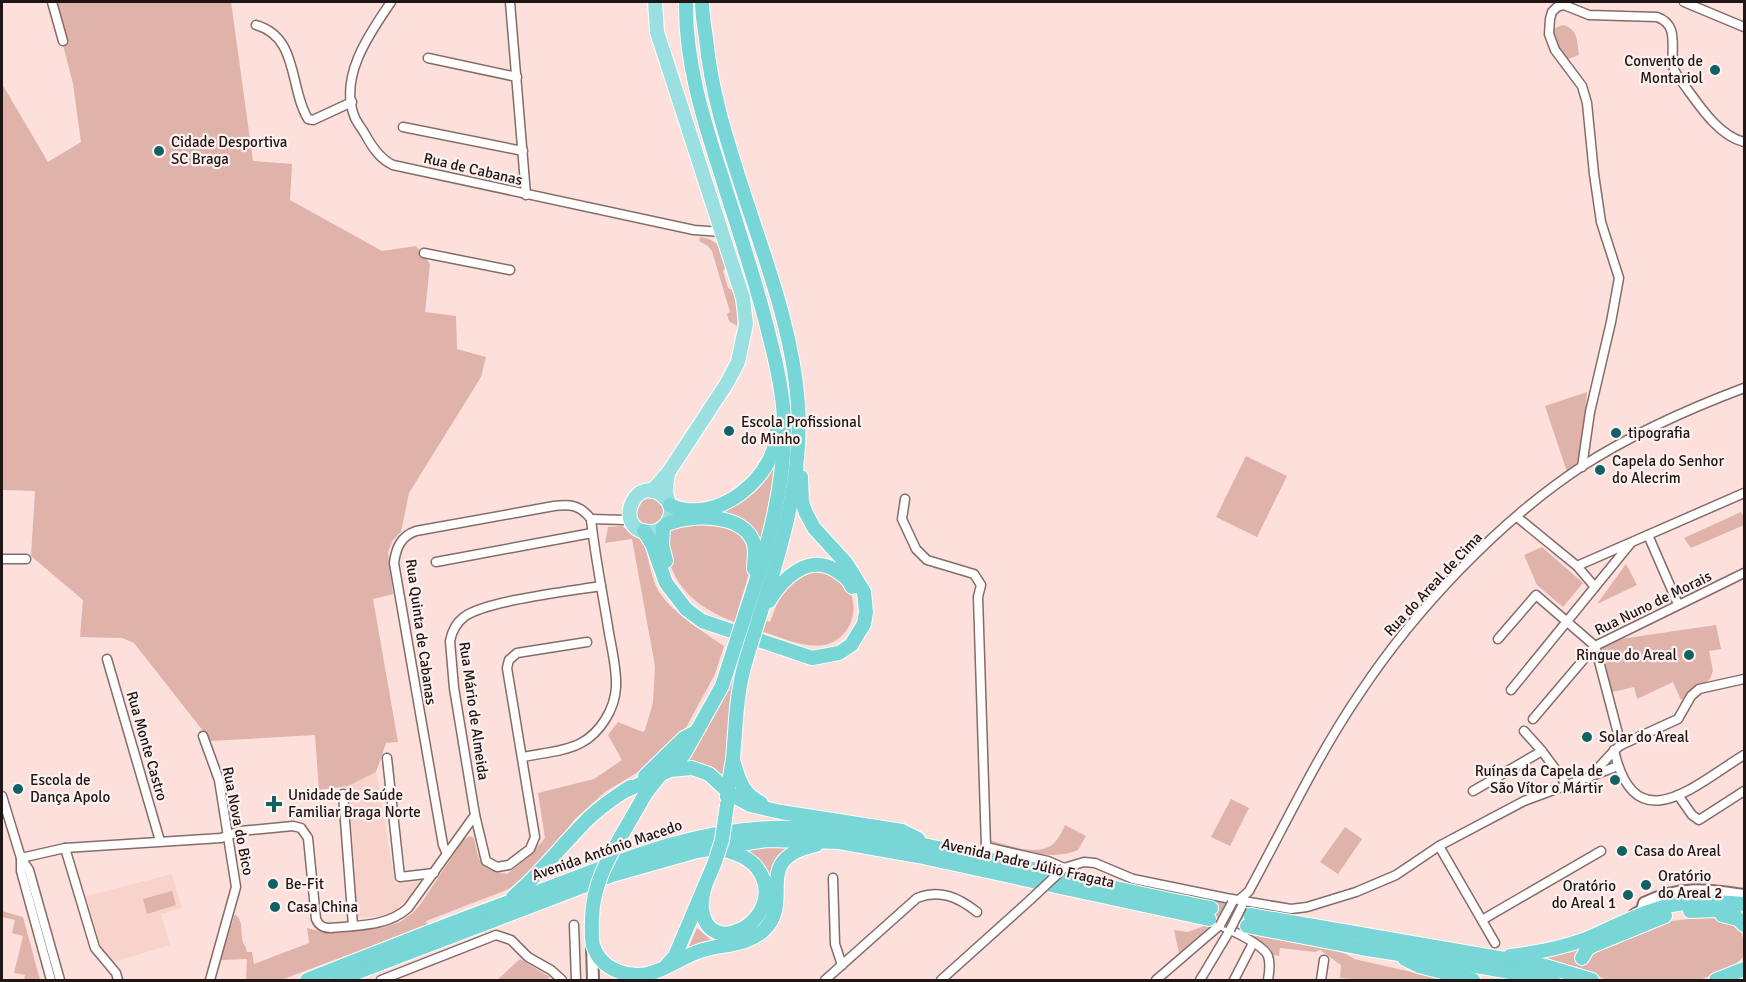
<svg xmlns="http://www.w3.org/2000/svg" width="1746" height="982" viewBox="0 0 1746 982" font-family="Signika,sans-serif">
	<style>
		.built { fill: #f7d3cc }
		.green { fill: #dfb2aa }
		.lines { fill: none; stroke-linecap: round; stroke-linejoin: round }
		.trunk-tunnel { stroke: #d1b7b3; stroke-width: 14; stroke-dasharray: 14 7; stroke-linecap: butt }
		.minor-casing { stroke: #856c68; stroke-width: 11 }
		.tertiary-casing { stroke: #856c68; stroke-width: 14 }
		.primary-casing { stroke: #fff; stroke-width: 16 }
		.trunk-casing { stroke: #fff; stroke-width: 16 }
		.minor { stroke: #fff; stroke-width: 8 }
		.tertiary { stroke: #fff; stroke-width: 10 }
		.primary { stroke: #9ae0e1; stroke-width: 14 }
		.trunk { stroke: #78d6d7; stroke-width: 14 }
		.minor-bridge-casing { stroke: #856c68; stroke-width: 11; stroke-linecap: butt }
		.trunk-bridge-casing { stroke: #fff; stroke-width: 16; stroke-linecap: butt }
		.minor-bridge { stroke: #fff; stroke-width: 8 }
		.trunk-bridge { stroke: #78d6d7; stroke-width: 14 }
		.poi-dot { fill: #126263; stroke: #fdf2f0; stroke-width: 2 }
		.labels { text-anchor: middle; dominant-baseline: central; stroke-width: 4.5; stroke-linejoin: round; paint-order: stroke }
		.poi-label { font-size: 15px; fill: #1f1514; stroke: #fdf2f0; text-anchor: start }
		.street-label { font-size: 15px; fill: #1f1514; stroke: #fdf2f0 }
	</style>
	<rect width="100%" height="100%" fill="#fde0db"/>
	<g class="built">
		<path d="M376,772L395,884L420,881L409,897L394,912L379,916L355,918L350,869L355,868L348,786Z"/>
		<path d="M172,874L182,908L161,914L170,945L113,962L103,951L99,941L86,896Z"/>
	</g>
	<g class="green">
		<path d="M52,2H231L253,161L292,164L290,200L382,251L416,246L430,264L425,312L456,316L457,349L486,357L481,377L409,493L401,532L393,540L388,552L393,594L373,599L398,742L386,743L376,772L348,786L319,790L315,735L211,741L134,643L122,638L80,637L83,600L31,556L35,491L2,490V84L48,162L81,142L73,84Z"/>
		<path d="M1563,25C1578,29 1577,41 1579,55L1568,59L1563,57C1557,46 1544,29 1563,25Z"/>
		<path d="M700,237C720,240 721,249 726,267L723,271L728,288L733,290L738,313L737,326L729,321L727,314L730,312L712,251L708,246L699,241Z"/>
		<path d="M1587,392L1582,447L1577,463L1567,472L1545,406Z"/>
		<path d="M777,454L775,480L761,546L757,536L711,510Z"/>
		<path d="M1246,456L1287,476L1257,537L1216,517Z"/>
		<circle cx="650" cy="511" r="14"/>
		<path d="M1741,512L1744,517V525L1691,548L1684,538Z"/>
		<path d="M699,524L732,528L750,544L753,560L738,610L770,622C775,610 779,595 788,585C803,568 833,567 847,587C862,608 850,640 824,645C805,648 785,639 767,633C726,620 683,607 669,561C666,553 667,543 666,534L673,527Z"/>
		<path d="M622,526L645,543C648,558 652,584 662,596C674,613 706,634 724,646L715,674L684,731L643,769L605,792L576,818L540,862L509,889L426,921L427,925L281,980H246L247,959L220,960L235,914C243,921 241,929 242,938C243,945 246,945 247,952H252L254,964L309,943L307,928L326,933L382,928L400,922L414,912L422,902L464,839L470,836L474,838C479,864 480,869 507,874L529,856L545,838L538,793L594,779L622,760L608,735L618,722L643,732L645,730L653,703L655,666L632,539L605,543L608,527Z"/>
		<path d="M1542,547L1583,583L1563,607L1537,585L1524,555Z"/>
		<path d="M1626,564L1637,585L1597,604Z"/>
		<path d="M1716,625L1721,649L1709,651L1713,671L1710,679L1681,700L1673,682L1637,699L1634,687L1612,692L1602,648L1620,639Z"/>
		<path d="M744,642L748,643L727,783C714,770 705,764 687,761L728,690Z"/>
		<path d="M1231,799L1249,808L1230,846L1211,837Z"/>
		<path d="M1065,825L1086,836L1078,850C1051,862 1017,849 989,842V840C1006,844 1035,857 1052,845C1058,840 1062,832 1065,825Z"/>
		<path d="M1345,827L1362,839L1338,874L1320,862Z"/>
		<path d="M762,845L797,846L790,851C784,870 775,912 762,927C749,941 706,948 686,953L697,928L711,940L733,939L760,926L768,914L756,858L742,848Z"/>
		<path d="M172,891L176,905L147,914L143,899Z"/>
		<path d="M1213,900L1223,905L1222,915L1179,953L1174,930L1188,932L1207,925Z"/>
		<path d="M1252,907L1247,934L1317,946L1346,954L1354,959L1447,980H1367L1340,978L1341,965L1320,950L1315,952L1280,948L1279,956L1274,955C1267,940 1252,940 1241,930C1239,921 1242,911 1252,907Z"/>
		<path d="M2,911L23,917L40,980H24L25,975L14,973L23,936L12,933L15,920L2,917Z"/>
		<path d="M1707,917C1739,921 1744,924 1744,956L1736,964L1700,980H1607L1582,969L1546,960L1545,956L1584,944L1590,954L1613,941L1652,929L1653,926L1671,921Z"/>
		<path d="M520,959L550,977L546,980H497Z"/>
	</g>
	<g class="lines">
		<path class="trunk-tunnel" d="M1211,908L1250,915"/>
		<defs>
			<g id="minor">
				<path d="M52,2L63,41"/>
				<path d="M391,2C369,34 338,78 355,118C358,124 362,129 365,134C372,147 380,159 393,165L694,230L722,232"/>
				<path d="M510,2L526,195"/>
				<path d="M1684,2L1744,27"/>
				<path d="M256,25C299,37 289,88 308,119L313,120L352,102"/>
				<path d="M428,58L517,77"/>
				<path d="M403,127L523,151"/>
				<path d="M424,253L510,270"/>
				<path d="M1582,467L1590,412L1611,322L1619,278L1601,222L1594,174L1587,103L1582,86L1555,50L1549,34L1550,19L1552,12L1557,7L1564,5L1589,15L1657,17C1681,25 1669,51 1674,69C1675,72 1677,75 1679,78C1696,100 1716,135 1744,142"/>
				<path d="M905,499L902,519L916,549L927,560L974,574L981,585L978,597L986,847L1048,861L1064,868L1084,862L1095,863L1133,879L1226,898L1291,909L1307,907L1356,892L1396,875L1439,846L1524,801L1618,766"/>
				<path d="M1517,517L1577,566L1744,493"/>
				<path d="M591,519L625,520L633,524"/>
				<path d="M1648,535L1678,604"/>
				<path d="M2,559H26"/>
				<path d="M436,562L592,533"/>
				<path d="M1577,566L1595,587"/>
				<path d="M1498,639L1536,595L1595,646"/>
				<path d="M587,642L517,653L509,660L507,668L535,837L530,849L509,865L497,867L486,861L475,815L454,688L450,641C452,631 456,623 464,617C484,601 571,591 601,586"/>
				<path d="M1595,646L1621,745"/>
				<path d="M107,659L160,841"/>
				<path d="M1511,690L1630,544"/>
				<path d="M1533,719L1595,646L1744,573"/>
				<path d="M1524,731L1542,751L1567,785"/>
				<path d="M203,736L219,780L236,887L210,980"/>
				<path d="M1614,750C1635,843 1695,785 1744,755"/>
				<path d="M523,757C541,753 564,752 581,743C600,733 615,709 616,687C617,670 612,650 609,633C603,595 595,557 591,519"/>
				<path d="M387,758L400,877L434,873"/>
				<path d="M1594,772C1604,763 1611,752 1621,745L1678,719L1691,696L1699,689L1744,679"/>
				<path d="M1473,791L1542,751"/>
				<path d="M343,794L353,926"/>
				<path d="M1678,795L1692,815L1699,820L1744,791"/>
				<path d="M2,796L21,858L29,870L60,980"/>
				<path d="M1439,846L1495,943"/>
				<path d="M65,848L95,948L116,973L118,980"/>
				<path d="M447,854L443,845L394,563C396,548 401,536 416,531L554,506C571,504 580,505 591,519"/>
				<path d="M21,858L65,848L221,838L240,831L293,826L301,828L308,838L316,919C319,926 323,928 330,928C358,925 387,927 408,908L475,815"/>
				<path d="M21,859V871L51,980"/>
				<path d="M833,878L835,944L842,965"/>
				<path d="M1239,900L1249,891C1285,825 1317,756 1360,693C1415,610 1498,522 1581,467C1632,434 1688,409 1744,388"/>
				<path d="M1482,920L1601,851"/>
				<path d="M574,925L576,980"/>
				<path d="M381,980L496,935L511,940L528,957L551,970L562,980"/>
				<path d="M825,980L917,898C940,889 958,897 977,912"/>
				<path d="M941,980L1030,900"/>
				<path d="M1156,980L1220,925C1231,930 1264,945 1268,956C1271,964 1269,973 1268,980"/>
				<path d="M1200,980L1230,930"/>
				<path d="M1234,980L1253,943"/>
				<path d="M1321,980L1324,960"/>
			</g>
			<g id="tertiary">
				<path d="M1634,915L1642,910L1644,903C1679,885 1708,890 1744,895"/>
				<path d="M592,944L593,980"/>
			</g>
			<g id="primary">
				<path d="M652,491L668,473L727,383L738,362L746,324L743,298L657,32L655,2"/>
				<path d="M667,500C636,466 610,532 650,532C662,532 671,522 671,510C670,504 667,499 666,492C666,486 667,479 668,473"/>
			</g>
			<g id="trunk">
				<path d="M686,2C685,61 703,119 721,174C738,229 757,284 770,339C777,366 783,393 784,420C786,487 766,552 745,615"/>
				<path d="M702,2C702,14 704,26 706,38C711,93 728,144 745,197C767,264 793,333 798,404C803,477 781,549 759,618"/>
				<path d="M670,505C716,527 778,477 777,428"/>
				<path d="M667,524C691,514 741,513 753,541C757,550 754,560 754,569"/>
				<path d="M663,528L662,545L666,561"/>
				<path d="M644,531L652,544L666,583L686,609L702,621L812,658L839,653L851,645L864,624L866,612L864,592L846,563L814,528L806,513L802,502L801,477"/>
				<path d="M769,601C783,578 808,554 835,570C843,575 849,579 852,587"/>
				<path d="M734,763C739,781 743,794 761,803"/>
				<path d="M670,770L684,754L722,686L732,655"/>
				<path d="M645,776L684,738L694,733"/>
				<path d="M623,792L670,770L692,768L709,774L732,795L750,805L781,812L902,831L918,839"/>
				<path d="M727,797C728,784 731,772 733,759C736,725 736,693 746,660"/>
				<path d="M624,831L646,793L660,775"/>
				<path d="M705,886C703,893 701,901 702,909C708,959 777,924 764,881C757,860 740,854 721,849"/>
				<path d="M513,897C540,874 560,847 585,822C598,808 614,798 630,787"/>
				<path d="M1690,911L1720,910L1734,912"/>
				<path d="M1250,915L1545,966L1592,980"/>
				<path d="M1722,915L1738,919L1744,925"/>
				<path d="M592,918C592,927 591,937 593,945C601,971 631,980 654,972C670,967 684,956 700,951C721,944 747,946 764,930C795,900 750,859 816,845"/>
				<path d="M1247,926L1361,948L1488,968L1553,980"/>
				<path d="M1510,956C1536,953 1561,948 1586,939C1613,928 1638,913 1667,906C1693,900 1718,902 1744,904"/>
				<path d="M1582,958L1588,948L1594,945L1665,916"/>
				<path d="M1405,959L1419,966L1473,980"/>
				<path d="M667,965L675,956L715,862"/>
				<path d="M307,980C384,950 461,918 540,891C617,863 687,831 771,828C838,826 906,841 971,855C1051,873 1131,893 1211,908"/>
				<path d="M337,980L612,875L697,851L767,840L839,842L918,856L1209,919"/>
				<path d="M1716,980L1744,969"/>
			</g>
		</defs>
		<use href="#minor" class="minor-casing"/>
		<use href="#tertiary" class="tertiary-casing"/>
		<use href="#primary" class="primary-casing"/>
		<use href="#trunk" class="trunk-casing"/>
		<use href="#minor" class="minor"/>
		<use href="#tertiary" class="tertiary"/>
		<use href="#primary" class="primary"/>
		<use href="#trunk" class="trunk"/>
		<defs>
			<g id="minor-bridge">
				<path d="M1030,900L1064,868"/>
				<path d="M1220,925L1232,903"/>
				<path d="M1230,930L1242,906"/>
			</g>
			<g id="trunk-bridge">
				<path d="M732,655L745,615"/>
				<path d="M746,660L759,618"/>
				<path d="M715,862L722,840L727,805"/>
				<path d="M592,918C593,885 607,860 624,831"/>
			</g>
		</defs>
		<use href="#minor-bridge" class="minor-bridge-casing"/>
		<use href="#trunk-bridge" class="trunk-bridge-casing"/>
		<use href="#minor-bridge" class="minor-bridge"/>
		<use href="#trunk-bridge" class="trunk-bridge"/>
	</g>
	<g class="poi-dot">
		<circle cx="1715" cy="70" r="6"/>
		<circle cx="159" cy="151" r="6"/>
		<circle cx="729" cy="431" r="6"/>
		<circle cx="1616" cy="433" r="6"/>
		<circle cx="1600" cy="470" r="6"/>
		<circle cx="1689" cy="655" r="6"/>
		<circle cx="1587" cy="737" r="6"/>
		<circle cx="1615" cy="780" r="6"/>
		<circle cx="18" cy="789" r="6"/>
		<path d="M271 795h6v6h6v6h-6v6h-6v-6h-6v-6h6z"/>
		<circle cx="1622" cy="851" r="6"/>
		<circle cx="273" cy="884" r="6"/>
		<circle cx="1646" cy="885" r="6"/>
		<circle cx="1628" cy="895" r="6"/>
		<circle cx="275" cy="907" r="6"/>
	</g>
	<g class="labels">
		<g class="poi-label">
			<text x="1703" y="61" text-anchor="end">Convento de<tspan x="1703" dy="17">Montariol</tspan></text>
			<text x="171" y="142">Cidade Desportiva<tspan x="171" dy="17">SC Braga</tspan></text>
			<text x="741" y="422">Escola Profissional<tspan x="741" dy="17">do Minho</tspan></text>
			<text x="1628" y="433">tipografia</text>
			<text x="1612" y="461">Capela do Senhor<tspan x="1612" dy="17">do Alecrim</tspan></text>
			<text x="1677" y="655" text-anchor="end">Ringue do Areal</text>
			<text x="1599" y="737">Solar do Areal</text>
			<text x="1603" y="771" text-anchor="end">Ruínas da Capela de<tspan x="1603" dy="17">São Vítor o Mártir</tspan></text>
			<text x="30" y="780">Escola de<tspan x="30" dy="17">Dança Apolo</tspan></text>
			<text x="288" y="795">Unidade de Saúde<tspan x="288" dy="17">Familiar Braga Norte</tspan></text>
			<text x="1634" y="851">Casa do Areal</text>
			<text x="1658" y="876">Oratório<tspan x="1658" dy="17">do Areal 2</tspan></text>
			<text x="285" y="884">Be-Fit</text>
			<text x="1616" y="886" text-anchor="end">Oratório<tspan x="1616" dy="17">do Areal 1</tspan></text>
			<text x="287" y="907">Casa China</text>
		</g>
		<g class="street-label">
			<text transform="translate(473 169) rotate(13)">Rua de Cabanas</text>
			<text transform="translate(1433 584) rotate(-47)">Rua do Areal de Cima</text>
			<text transform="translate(1653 603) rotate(-26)">Rua Nuno de Morais</text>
			<text transform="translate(421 632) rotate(82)">Rua Quinta de Cabanas</text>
			<text transform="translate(474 711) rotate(82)">Rua Mário de Almeida</text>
			<text transform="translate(147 746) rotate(74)">Rua Monte Castro</text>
			<text transform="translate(238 821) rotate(79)">Rua Nova do Bico</text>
			<text transform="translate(607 850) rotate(-19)">Avenida António Macedo</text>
			<text transform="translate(1028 863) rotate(13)">Avenida Padre Júlio Fragata</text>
		</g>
	</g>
	<rect width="1746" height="982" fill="none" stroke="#1f1514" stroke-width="6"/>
</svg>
